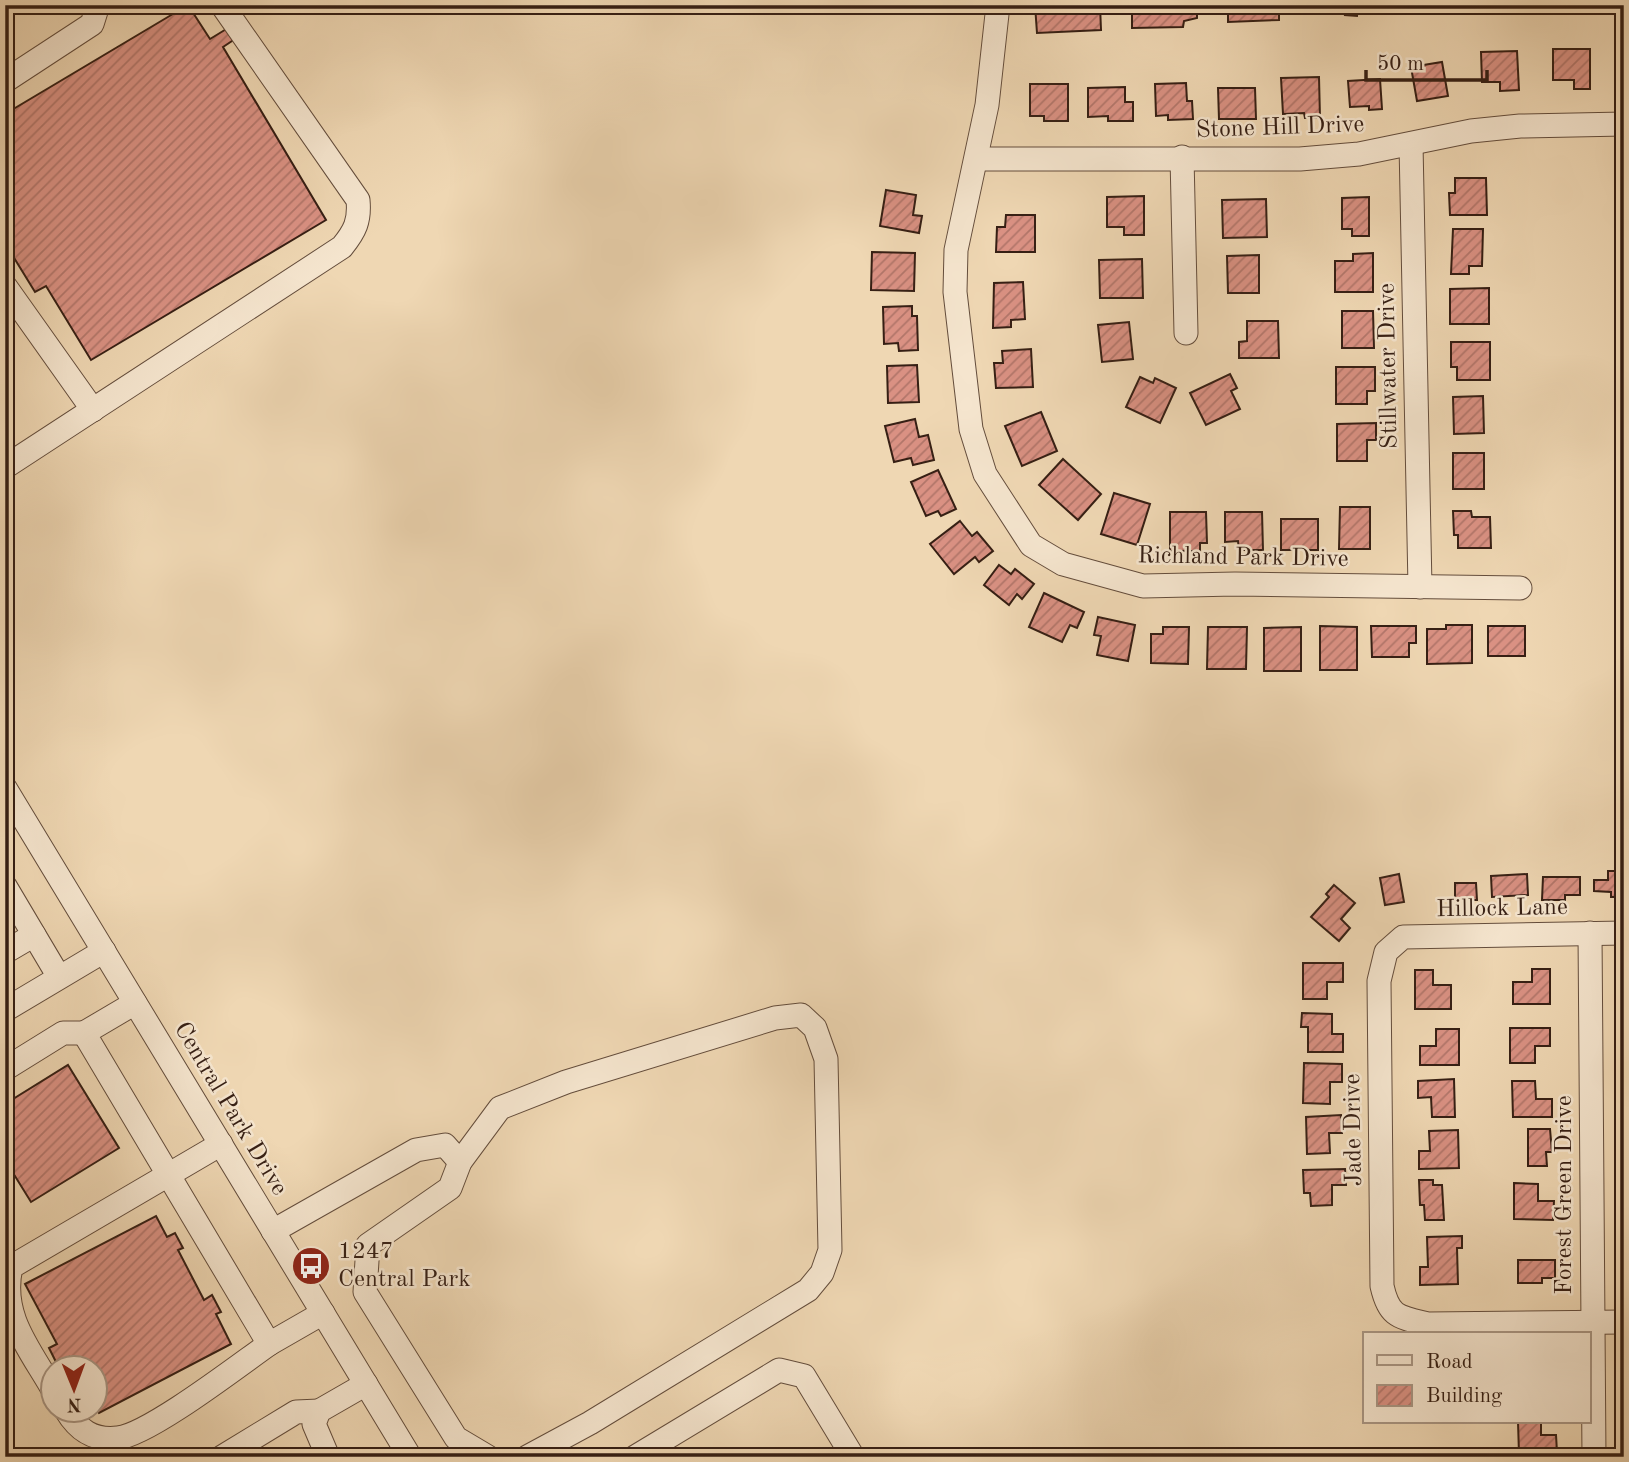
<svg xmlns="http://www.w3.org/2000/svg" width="1629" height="1462" viewBox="0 0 1629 1462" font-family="'Old Standard TT',serif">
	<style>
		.building { fill: url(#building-hatch); stroke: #361f14; stroke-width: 2 }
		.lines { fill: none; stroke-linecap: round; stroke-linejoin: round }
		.minor-casing { stroke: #644d3c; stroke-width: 25 }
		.minor { stroke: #f5e5ce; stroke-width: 23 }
		.labels { text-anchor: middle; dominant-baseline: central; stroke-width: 5; stroke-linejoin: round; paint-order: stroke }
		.street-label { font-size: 24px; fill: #361f14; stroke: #f5e5ce }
		.poi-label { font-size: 24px; fill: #361f14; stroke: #f5e5ce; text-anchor: start }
	</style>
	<defs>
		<pattern id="building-hatch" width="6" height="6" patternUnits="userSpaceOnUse" patternTransform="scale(1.75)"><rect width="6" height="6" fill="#da9183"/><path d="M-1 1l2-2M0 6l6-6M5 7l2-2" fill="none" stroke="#b2766a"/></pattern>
	</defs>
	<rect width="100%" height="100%" fill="#efd7b3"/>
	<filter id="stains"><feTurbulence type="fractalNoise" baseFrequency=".00286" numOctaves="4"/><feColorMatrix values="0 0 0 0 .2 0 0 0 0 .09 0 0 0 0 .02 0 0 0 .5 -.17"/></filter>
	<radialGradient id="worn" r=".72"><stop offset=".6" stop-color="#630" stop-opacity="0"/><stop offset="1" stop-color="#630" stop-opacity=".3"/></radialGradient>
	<g class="building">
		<path d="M188,5L210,39L228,28L235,39L223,47L326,220L91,360L46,286L35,292L8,248L13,245L5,231V114Z"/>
		<path d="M1035,5H1100L1101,30L1037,33Z"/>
		<path d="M1132,5H1197V18L1184,21L1183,27L1132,28Z"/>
		<path d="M1228,5H1291V13H1279V20L1228,22Z"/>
		<path d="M1329,5H1379V9L1358,7L1357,16L1345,15L1346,9Z"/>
		<path d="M1553,49H1590V89H1574V80H1553Z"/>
		<path d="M1517,51L1519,90L1500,91V82H1482L1481,52Z"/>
		<path d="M1442,62L1448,96L1417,101L1411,67Z"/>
		<path d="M1319,77L1320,118H1305L1304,113L1283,114L1281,78Z"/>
		<path d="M1380,79L1382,109L1369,110V106L1350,107L1348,81Z"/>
		<path d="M1186,83L1187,101H1192L1193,119L1168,120V115L1156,116L1155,84Z"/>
		<path d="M1030,84H1068V121H1044V116H1030Z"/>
		<path d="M1125,87V102H1133V121H1108V116L1088,117V88Z"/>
		<path d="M1218,88H1255L1256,119H1219Z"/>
		<path d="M1455,178H1486L1487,215H1450L1449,193H1455Z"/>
		<path d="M886,190L916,195L913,215L922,216L919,233L880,226Z"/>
		<path d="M1144,196V235H1124V227H1107V197Z"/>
		<path d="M1369,197V236H1352V229H1342V198Z"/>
		<path d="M1266,199L1267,237L1223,238L1222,200Z"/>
		<path d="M1006,215H1035V252H996L997,227H1005Z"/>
		<path d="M1453,229H1483L1482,266H1469V274H1451Z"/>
		<path d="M872,252L915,253L914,291L871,290Z"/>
		<path d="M1373,253V292H1335V261H1353V254Z"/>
		<path d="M1259,255V293H1228L1227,256Z"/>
		<path d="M1142,259L1143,298H1100L1099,260Z"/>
		<path d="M1023,282L1025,319L1011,320V327L993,328L994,283Z"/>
		<path d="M1489,288V324H1450V289Z"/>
		<path d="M912,306V316H917L918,350L899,351L898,343L884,344L883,307Z"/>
		<path d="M1342,311H1373L1374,348H1342Z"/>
		<path d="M1247,321H1278L1279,358H1239V342L1247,341Z"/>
		<path d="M1129,322L1133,359L1102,362L1098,325Z"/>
		<path d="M1451,342H1490V380H1457V367H1451Z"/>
		<path d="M1031,349L1033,387L996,388L994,363H1003L1002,351Z"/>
		<path d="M917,365L919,402L888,403L887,366Z"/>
		<path d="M1336,367H1375V391H1367V404H1336Z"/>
		<path d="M1230,374L1237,388L1231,391L1240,409L1206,425L1190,393Z"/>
		<path d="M1140,377L1153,383L1155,378L1176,388L1160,423L1126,407Z"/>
		<path d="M1483,396L1484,433L1454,434L1453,397Z"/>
		<path d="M1041,412L1057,451L1022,466L1005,426Z"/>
		<path d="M915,419L919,437L928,435L934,460L913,465L911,458L894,462L885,426Z"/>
		<path d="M1376,423V440H1367V461H1337V424Z"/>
		<rect x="1453" y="453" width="31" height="36"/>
		<path d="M1063,459L1101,494L1078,520L1039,485Z"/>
		<path d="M938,470L956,509L941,516L938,511L926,516L911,482Z"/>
		<path d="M1114,493L1150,504L1137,545L1101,534Z"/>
		<path d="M1340,507H1370V549H1339Z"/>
		<path d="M1453,511H1471L1472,517H1490L1491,548H1458V535H1454Z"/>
		<path d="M1170,512H1206L1207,543H1200V551H1170Z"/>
		<path d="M1225,512H1262L1263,550H1239L1238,541L1225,542Z"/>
		<rect x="1281" y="519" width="37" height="31"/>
		<path d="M960,521L972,536L977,532L993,551L979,562L975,557L954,574L930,544Z"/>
		<path d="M999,565L1011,574L1015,569L1034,584L1022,599L1017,594L1009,605L984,585Z"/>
		<path d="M1044,593L1084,612L1077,628L1070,625L1062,642L1029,627Z"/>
		<path d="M1098,617L1135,625L1128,661L1097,655L1101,636L1094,635Z"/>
		<path d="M1446,625H1472V663L1427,664V629H1446Z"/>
		<path d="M1320,626L1357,627V670H1320Z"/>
		<path d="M1371,626H1416V643H1409V657H1372Z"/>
		<rect x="1488" y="626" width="37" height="30"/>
		<path d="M1163,627H1189L1188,664L1151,663V634H1163Z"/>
		<path d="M1208,627H1247L1246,669H1207Z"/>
		<path d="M1301,627V671H1264V628Z"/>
		<path d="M1608,871H1624V897H1611V892L1594,891V880H1608Z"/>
		<path d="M1399,874L1404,902L1385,905L1380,878Z"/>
		<path d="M1527,874L1528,895L1492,897L1491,876Z"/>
		<path d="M1543,877H1580V895H1565V900H1542Z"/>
		<path d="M1455,883H1476L1477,900H1455Z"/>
		<path d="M1334,885L1355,903L1341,919L1350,928L1339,941L1311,917L1329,897L1326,894Z"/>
		<path d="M1303,963H1343V982H1327V999H1303Z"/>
		<path d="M1532,969H1550V1004H1513V982H1532Z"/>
		<path d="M1415,970H1433V985H1451V1009H1415Z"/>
		<path d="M1302,1013L1332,1014V1034H1343V1052H1308V1027H1301Z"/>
		<path d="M1510,1028H1550V1046H1535V1063H1510Z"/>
		<path d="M1436,1029H1459V1065H1420V1046H1436Z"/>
		<path d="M1304,1063L1342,1064V1082H1330V1104L1303,1103Z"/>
		<path d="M68,1065L119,1148L31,1202L5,1160V1104Z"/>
		<path d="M1454,1079L1455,1117H1432L1431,1097L1418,1098V1081Z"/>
		<path d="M1512,1081H1535L1536,1099H1552V1117H1513Z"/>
		<path d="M1341,1115L1342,1133H1329L1330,1153L1307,1154L1306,1117Z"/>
		<path d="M1528,1129H1550L1552,1152H1546L1547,1166H1528Z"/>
		<path d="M1458,1130L1459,1168L1419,1169V1151H1430L1429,1131Z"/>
		<path d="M1345,1169L1346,1185H1332V1205L1311,1206L1310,1193H1304L1303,1170Z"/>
		<path d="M1419,1180H1433V1185H1442L1444,1220H1425L1424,1205H1420Z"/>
		<path d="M1514,1183L1538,1184V1201H1554L1553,1220L1514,1219Z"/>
		<path d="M156,1216L167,1237L175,1233L183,1248L178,1250L204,1300L212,1295L221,1312L216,1314L231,1344L99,1413L94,1406V1368H74L69,1357L57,1364L49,1348L57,1344L25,1284Z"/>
		<path d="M1462,1236V1248H1457L1458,1284L1420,1285V1267H1428L1427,1237Z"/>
		<path d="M1518,1260H1555V1278H1542V1283H1518Z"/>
		<path d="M1518,1422H1541V1435H1556L1557,1452L1519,1454Z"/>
	</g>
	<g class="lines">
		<defs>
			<g id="minor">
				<path d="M998,5L987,105L956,250L955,292L971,429L985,474L1031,545L1063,564L1143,586L1235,584L1520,588"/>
				<path d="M5,81L92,24L98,5"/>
				<path d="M1411,144L1420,587"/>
				<path d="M1182,157L1186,333"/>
				<path d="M977,159H1300L1359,154L1471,131L1520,126L1624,124"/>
				<path d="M5,286L93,410"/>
				<path d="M5,467L342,247C355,231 360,221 358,200L222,5"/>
				<path d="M5,788L410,1457"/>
				<path d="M5,886L59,977"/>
				<path d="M1590,933L1594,1457"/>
				<path d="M1624,933L1403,937L1386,952L1379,981L1382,1286C1389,1317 1398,1317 1428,1324L1624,1322"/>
				<path d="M5,952L34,935"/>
				<path d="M135,1003L84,1033L269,1344L323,1313"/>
				<path d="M5,1010L104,951"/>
				<path d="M5,1069L63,1033H84"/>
				<path d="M273,1231L416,1150L445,1145L460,1162"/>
				<path d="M52,1388C29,1348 0,1315 11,1267L221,1144"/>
				<path d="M66,1410C78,1430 93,1441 118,1438C150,1434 239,1365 269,1344"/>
				<path d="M222,1457L296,1412L319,1411"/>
				<path d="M328,1457L314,1424L319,1411L366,1384"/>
				<path d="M488,1457L456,1438L365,1292L368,1245L450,1188L460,1162L500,1108L566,1082L775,1018L801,1015L815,1028L826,1059L830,1250L822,1273L808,1290L590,1423L527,1457"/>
				<path d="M635,1457L779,1370L804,1376L853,1457"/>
			</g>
		</defs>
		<use href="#minor" class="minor-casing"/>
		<use href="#minor" class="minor"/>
	</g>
	<defs>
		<symbol id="bus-disc" viewBox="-11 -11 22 22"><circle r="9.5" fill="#8f2418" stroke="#f5e5ce"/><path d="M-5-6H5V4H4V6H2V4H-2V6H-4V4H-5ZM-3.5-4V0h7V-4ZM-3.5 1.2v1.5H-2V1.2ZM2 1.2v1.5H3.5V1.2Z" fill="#fff"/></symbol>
	</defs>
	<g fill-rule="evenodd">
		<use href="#bus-disc" x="289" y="1244" width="44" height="44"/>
	</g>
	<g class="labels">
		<g class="street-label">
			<text transform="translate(1280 128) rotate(-2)">Stone Hill Drive</text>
			<text transform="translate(1389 366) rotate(-91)">Stillwater Drive</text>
			<text transform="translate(1243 558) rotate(1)">Richland Park Drive</text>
			<text transform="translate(1502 909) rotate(-1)">Hillock Lane</text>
			<text transform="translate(230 1109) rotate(59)">Central Park Drive</text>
			<text transform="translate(1354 1130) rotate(-91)">Jade Drive</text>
			<text transform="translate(1565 1195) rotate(-90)">Forest Green Drive</text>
		</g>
		<g class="poi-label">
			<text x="338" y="1252">1247<tspan x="338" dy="28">Central Park</tspan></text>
		</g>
	</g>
	<rect width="1629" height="1462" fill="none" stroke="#efd7b3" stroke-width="28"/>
	<rect x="7" y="7" width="1615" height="1448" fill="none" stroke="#361f14" stroke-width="3.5"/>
	<rect x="14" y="14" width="1601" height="1434" fill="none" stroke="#361f14" stroke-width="2"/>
	<rect x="1363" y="1332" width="228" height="91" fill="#f5e5ce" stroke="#a99684" stroke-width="2"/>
	<rect x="1377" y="1355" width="35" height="10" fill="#f5e5ce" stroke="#a99684" stroke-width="2"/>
	<text x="1426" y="1368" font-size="21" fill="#361f14">Road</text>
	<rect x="1377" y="1385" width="35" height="21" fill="url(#building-hatch)" stroke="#a99684" stroke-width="2"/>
	<text x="1426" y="1402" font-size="21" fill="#361f14">Building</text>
	<g transform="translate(74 1389) rotate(179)"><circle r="33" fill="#f5e5ce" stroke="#a99684" stroke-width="2"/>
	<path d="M0-5L12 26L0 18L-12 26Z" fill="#8f2418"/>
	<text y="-10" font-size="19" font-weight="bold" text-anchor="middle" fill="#361f14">N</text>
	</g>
	<path d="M1366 70v10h121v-10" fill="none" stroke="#361f14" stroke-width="3.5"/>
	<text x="1377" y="70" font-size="21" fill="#361f14" stroke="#f5e5ce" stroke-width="5" paint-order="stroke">50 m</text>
	<rect width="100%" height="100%" filter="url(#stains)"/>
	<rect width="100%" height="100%" fill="url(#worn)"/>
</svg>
